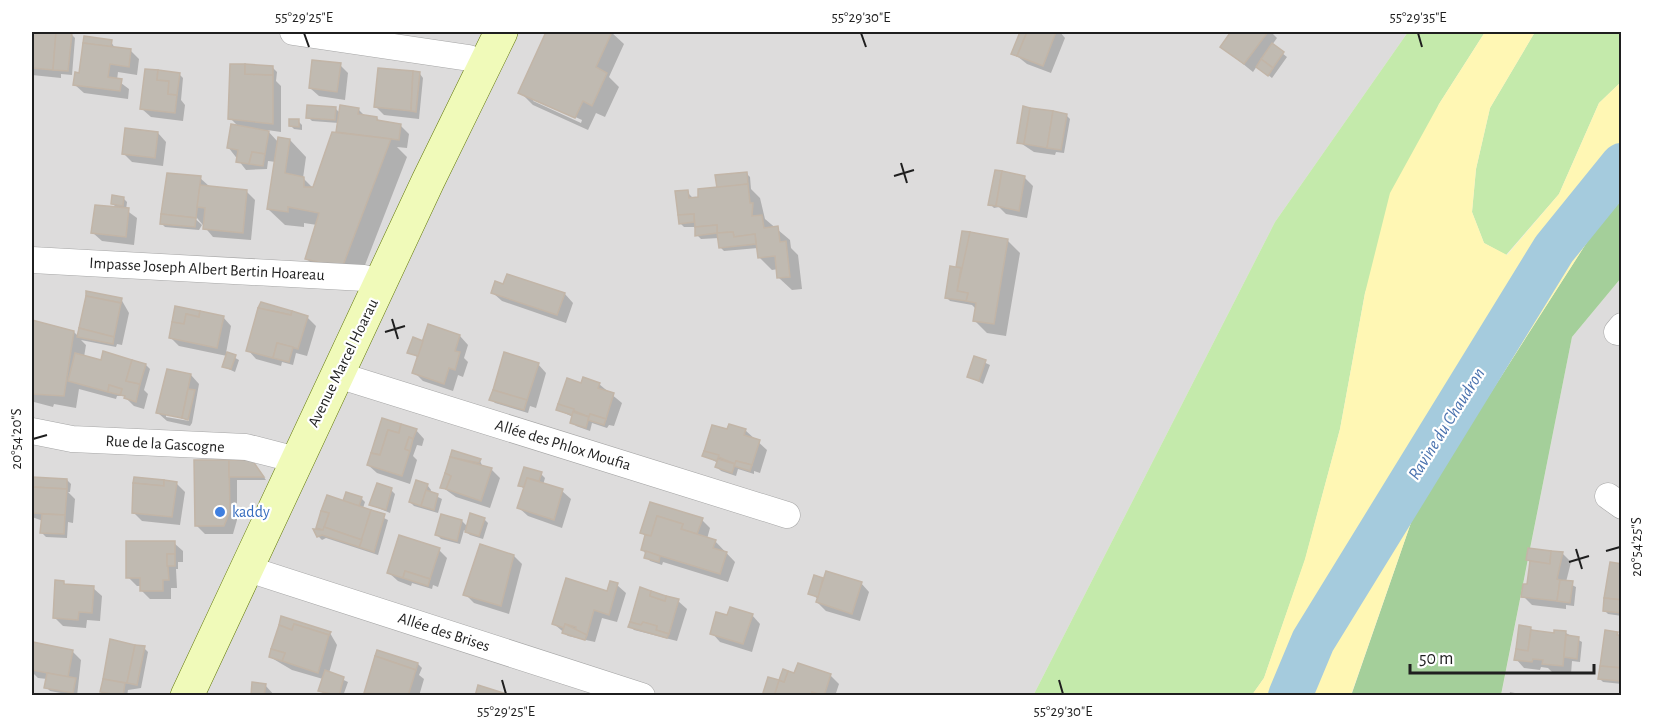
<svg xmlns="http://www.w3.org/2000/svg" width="1653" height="727" viewBox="0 0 1653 727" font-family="'Alegreya Sans',sans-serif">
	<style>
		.residential { fill: #dddcdc }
		.grass { fill: #c4eaab }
		.forest { fill: #a4cf9a }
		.sand { fill: #fff7b4 }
		.shadow { fill: #0003; fill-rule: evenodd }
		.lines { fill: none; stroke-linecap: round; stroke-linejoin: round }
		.river { stroke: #a5cbdd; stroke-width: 44 }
		.building { fill: #c0bab1; stroke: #c2b5a7; stroke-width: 1.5 }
		.street-casing { stroke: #a6a6a6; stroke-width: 27 }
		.secondary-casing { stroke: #607705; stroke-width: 34 }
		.street { stroke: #fff; stroke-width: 26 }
		.secondary { stroke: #f0fab9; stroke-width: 33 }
		.ticks { fill: none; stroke: #1f1f1f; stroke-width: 2 }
		.shop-dot { fill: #3f7fe0; stroke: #fff; stroke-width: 2 }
		.labels { text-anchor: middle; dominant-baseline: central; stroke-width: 4.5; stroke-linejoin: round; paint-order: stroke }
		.street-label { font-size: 16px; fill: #1f1f1f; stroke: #fff }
		.shop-label { font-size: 16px; fill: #366cbe; stroke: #fff; text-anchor: start }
		.water-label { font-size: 18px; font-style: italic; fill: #4b73af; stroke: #fff }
		.neatline { fill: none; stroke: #1f1f1f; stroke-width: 2 }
		.ticks-label { font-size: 15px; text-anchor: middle; fill: #1f1f1f }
	</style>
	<rect width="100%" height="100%" fill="#f0ede5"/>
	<g class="residential">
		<path d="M32,32H1408L1275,222L1033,696L32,695Z"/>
		<path d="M1621,278V695L1501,696L1572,337Z"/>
	</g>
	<g class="grass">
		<path d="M1408,32H1485L1439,104L1365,293L1340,429L1305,560L1264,678L1252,695L1033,696L1275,222Z"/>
		<path d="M1535,32H1621V82L1599,103L1559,194L1506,255L1484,243L1472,212L1476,169L1490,108Z"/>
	</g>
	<path class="forest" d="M1621,189V278L1572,337L1501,695L1351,696L1415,511Z"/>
	<path class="sand" d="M1485,32H1535L1490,108L1476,169L1472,212L1484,243L1507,255L1559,194L1599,103L1621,82V189L1415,511L1351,695H1252L1264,678L1305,559L1340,429L1365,293L1390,193L1439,104Z"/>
	<g class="shadow">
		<path d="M32,32L71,34L75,38L72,75L61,74V78L32,75Z"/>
		<path d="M548,32H611L624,44L609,77L619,87L605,117L596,113L588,130L533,105L520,92ZM533,98L582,120L581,123L533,101Z"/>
		<path d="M1021,32H1060L1065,38L1051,73L1027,64L1013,53Z"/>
		<path d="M1226,32H1271L1277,38L1272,45L1287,57L1272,78L1257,66L1253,72L1222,47L1231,35Z"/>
		<path d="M111,42L115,48L130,50L139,59L137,75L118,72L117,80L129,89L128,99L84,93L75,85L80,74Z"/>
		<path d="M340,65L348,73L345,100L319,96L310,88Z"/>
		<path d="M273,68L277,72L276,81L281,86V132L267,130L278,142L290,140L306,157L303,178L314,189L338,134L339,123L312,121L308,117L335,108L340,113L358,109L365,116L377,118L381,123L400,125L409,134L407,148L397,147L407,157L358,283L323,275L307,259L317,225L304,223V227L285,225L268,209L276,162L268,161L267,169L246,170L228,147L239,127L230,118Z"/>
		<path d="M179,74L183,78L181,100L185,105L183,121L151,117L142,109Z"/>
		<path d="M420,74L423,78L419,119L384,115L376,107Z"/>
		<path d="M1066,115L1070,119L1064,153L1056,152L1055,155L1034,152L1019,142Z"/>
		<path d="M298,121L302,125V130L294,129L290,125Z"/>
		<path d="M158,133L166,142L163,166L132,162L124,154Z"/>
		<path d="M746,173L750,177L751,189L760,198L765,219L790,240L791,248L798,255L802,289L792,290L779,278L778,269L772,270L759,257L758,248L724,251L720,247L719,238L701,239L697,235L696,227H684L680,223L687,192L694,199L700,198Z"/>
		<path d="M1024,177L1033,186L1027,218L1006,214L999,207L994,208L990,204Z"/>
		<path d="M200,178L209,186L247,192L255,200L251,240L213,237L192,212L190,214L202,225L199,230L165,227L161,223Z"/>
		<path d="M123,198L127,202L126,210L137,218L134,245L102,241L93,233L118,209L113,204Z"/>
		<path d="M964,233L1007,240L1020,253L1006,336L987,333L974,320L976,309L972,305L950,301L946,297L957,269Z"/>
		<path d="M508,276L565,294L573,303L566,323L502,301L493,293L504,286Z"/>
		<path d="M121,299L129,313L122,345L117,344L116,347L81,340L86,345L84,357L102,362L104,353L146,365L150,369L144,390L148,394L144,409L134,406L124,396H117L116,399L79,389L76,408L54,404L53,407L34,402L32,399V322L74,332L79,337Z"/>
		<path d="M223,317L231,326L226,353L239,360L235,372L224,367L227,356L179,346L170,337Z"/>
		<path d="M307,317L316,326L307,356L296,353L293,365L282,362L281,366L256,359L248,350Z"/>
		<path d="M460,336L468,345L464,358L468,362L463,377L458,375L453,391L423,381L414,372L419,358L409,352L424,342Z"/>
		<path d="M975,358L990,365L983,384L968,376Z"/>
		<path d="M538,364L546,373L536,408L530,406L528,413L495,403L491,399Z"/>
		<path d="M191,375L199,384L192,423L190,426L167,421L158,413ZM166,414L189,418V421L166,417Z"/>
		<path d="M599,384L622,403L614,426L609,425L607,428L592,423L590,431L576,426L572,422L573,417L558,410L582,385Z"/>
		<path d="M416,430L424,439L422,446L417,445L413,456L417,460L410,484L377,473L368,465Z"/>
		<path d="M745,430L767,450L760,473L754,471V474L738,469L736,476L721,471L717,467L718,463L704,455L728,431Z"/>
		<path d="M453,452L480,461L483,467L491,469L500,478L490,508L456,497L442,487Z"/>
		<path d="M196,462L256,466L266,480H237V520L233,534H205L196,525Z"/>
		<path d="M525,468L541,474L545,478L543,485L562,491L571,499L562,528L528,516L519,508L525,490L520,485Z"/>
		<path d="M32,478L67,480L71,484L70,492H68L75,499L73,523L68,522L67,538L46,537L42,533L43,521L32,517Z"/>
		<path d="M417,482L428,486L431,490L430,493L442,499L438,513L414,506L410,502Z"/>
		<path d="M176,483L185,492L180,525L142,521L133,512Z"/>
		<path d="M391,490L395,494L390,513L371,505Z"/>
		<path d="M328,496L345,502L361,498L365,502L363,508L388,520L378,555L326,538L322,540L318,536L315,530Z"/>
		<path d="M484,519L488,523L483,539L470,535L464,530L460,544L441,539L437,535L462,521L468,527Z"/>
		<path d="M702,520L710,528L707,539L715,541L735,562L728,582L663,562L662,565L650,561L643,550L646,537L642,533Z"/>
		<path d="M174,543L183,551V562H178V569H176L177,588H171V599H150L141,590V586H137L128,577Z"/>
		<path d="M439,550L447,558L438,587L433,585L432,589L412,583L411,586L398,581L389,573Z"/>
		<path d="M1563,554L1571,562L1566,582L1576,587L1574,606L1566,605V609L1532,605L1523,596L1529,586L1531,563L1528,560Z"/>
		<path d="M514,556L522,564L509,614L474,603L465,594Z"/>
		<path d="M1622,565V616L1608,614L1604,610Z"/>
		<path d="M823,579L861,583L869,592L860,621L826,611L817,602L818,599L810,593Z"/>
		<path d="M63,582L67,586L93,588L102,596L100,621L87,620L86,628L63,626L55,618Z"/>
		<path d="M617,585L626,593L617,622L602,618L595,642L568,636L554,624L608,593Z"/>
		<path d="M678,601L687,609L677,641L634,630L630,626Z"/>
		<path d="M752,615L760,624L752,652L720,642L712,633L728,617Z"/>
		<path d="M1530,628L1535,632L1556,635L1566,633L1582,642L1580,662L1572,661L1571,674L1552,672L1548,668L1541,667L1540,670L1524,668L1516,659Z"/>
		<path d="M330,633L337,645L329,673L348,682L343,696L324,694L320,690L323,679L292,670L270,657Z"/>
		<path d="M1617,633L1621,637L1622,684L1603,682L1599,678Z"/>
		<path d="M111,641L144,648L148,652L141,688L128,690L127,696H106L102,691Z"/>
		<path d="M34,644L72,651L81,660L77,696L50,691L46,687L47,679L38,678L32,672Z"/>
		<path d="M418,664L422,668L419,675L424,679L419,696H368L365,693Z"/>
		<path d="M795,675H830L839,684L835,696H764L780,682Z"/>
		<path d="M265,685L275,696H253Z"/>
		<path d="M1510,692L1520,694L1522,696H1509Z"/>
	</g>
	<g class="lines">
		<path class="river" d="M1290,696L1313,641L1554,249L1622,165"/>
	</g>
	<g class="building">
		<path d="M32,32H56L53,70L32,68Z"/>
		<path d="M56,32L72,33L68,71L53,70Z"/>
		<path d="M546,32H612L596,67L607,73L592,106L583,101L575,118L518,93Z"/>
		<path d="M1020,32H1027L1017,56L1011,54Z"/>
		<path d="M1027,32H1056L1043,66L1017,56Z"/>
		<path d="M1227,32H1268L1244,64L1220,47L1230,33Z"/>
		<path d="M84,36L112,40L111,47L83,43Z"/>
		<path d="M83,43L131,49L129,67L110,64L108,77L122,79L120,91L73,85L75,72L79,73Z"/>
		<path d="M1272,43L1284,52L1273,68L1261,59Z"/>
		<path d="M1261,59L1273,68L1268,76L1256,67Z"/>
		<path d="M312,60L341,63L337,92L309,88Z"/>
		<path d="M230,64H245V74L273,75V124L228,119Z"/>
		<path d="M245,64L273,66V75L245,74Z"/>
		<path d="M378,68L413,71L411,111L374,107Z"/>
		<path d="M145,69L158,70L157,80L169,81L168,94L177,95L175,113L140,109Z"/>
		<path d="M158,70L180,73L177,95L168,94L169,81L157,80Z"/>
		<path d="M413,71L420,72L416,112L411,111Z"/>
		<path d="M307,105L336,107L335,120L306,118Z"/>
		<path d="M340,105L359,108L358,114L377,117V120L401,124L399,140L336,132Z"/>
		<path d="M1023,106L1030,108L1024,144L1017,143Z"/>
		<path d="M1030,108L1053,111L1047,148L1024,144Z"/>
		<path d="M1053,111L1067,114L1061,150L1047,148Z"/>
		<path d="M289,119H299V127L289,126Z"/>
		<path d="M231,124L269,131L265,154L252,152L249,164L236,162L238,150L227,148Z"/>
		<path d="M125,128L158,132L155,158L122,154Z"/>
		<path d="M332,132L391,139L342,268L305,259L319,213L288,207V212L267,209L278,137L290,139L285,173L304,177V187H313Z"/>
		<path d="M252,152L265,154L263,166L249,164Z"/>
		<path d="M995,170L1002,171L996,206L988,205Z"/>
		<path d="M1002,171L1025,176L1019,211L996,206Z"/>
		<path d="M747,172L748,184L717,188L715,175Z"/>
		<path d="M167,173L201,176L196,218L161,214Z"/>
		<path d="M748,184L750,203H753L752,216L762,215L764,228L778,226L780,242L786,241L790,277L777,278L775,256L758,258L755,234L734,237L733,232L717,233V225L695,227L694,214L678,215L675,191L688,190L689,198L698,197V189Z"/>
		<path d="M200,185L247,190L243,233L203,229L205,208L197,207Z"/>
		<path d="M112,195L124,197L123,206L111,204Z"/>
		<path d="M95,205L129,208L126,237L91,233Z"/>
		<path d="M161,214L196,218L195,227L160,224Z"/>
		<path d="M694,214V222L679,224L678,215Z"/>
		<path d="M717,225V233L695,236V227Z"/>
		<path d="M962,231L970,232L964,268L956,267Z"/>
		<path d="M733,232L734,237L755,234L756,244L719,248L717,233Z"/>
		<path d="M970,232L1008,239L994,324L973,321L976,303L966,301L968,293L957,291Z"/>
		<path d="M950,266L961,268L957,291L968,293L966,301L945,298Z"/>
		<path d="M507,274L565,293L557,315L491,293L495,281L503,284Z"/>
		<path d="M86,291L122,298L121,303L86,296Z"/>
		<path d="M86,296L121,303L114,337L79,328Z"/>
		<path d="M261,302L292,311L291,315L258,308Z"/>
		<path d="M175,306L200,311L199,317L186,314L184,324L172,322Z"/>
		<path d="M258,308L291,315L292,311L308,316L298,349L277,343L273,358L246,351Z"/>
		<path d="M200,311L224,316L217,348L169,338L172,322L184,324L186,314L199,317Z"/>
		<path d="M32,320L74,331L64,396L32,394Z"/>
		<path d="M428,324L460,335L455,351L460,352L455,370L449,368L444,384L412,373Z"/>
		<path d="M79,328L114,337L113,344L77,337Z"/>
		<path d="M413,337L423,341L418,356L407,353Z"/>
		<path d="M277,343L293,347L289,362L273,358Z"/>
		<path d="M103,351L132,360L126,381L140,384L136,402L124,398L125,396L120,395L122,389L109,385L108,392L68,381L75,353L101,360Z"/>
		<path d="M227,352L236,355L231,369L222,367Z"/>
		<path d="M504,352L539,363L527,400L493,390Z"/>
		<path d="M974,356L986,360L979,381L967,377Z"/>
		<path d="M132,360L146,364L140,384L126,381Z"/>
		<path d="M167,369L191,374L182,418L156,413Z"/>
		<path d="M583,377L600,383L598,388L614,393L606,419L590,414L589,417L558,404L567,378L581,383Z"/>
		<path d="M109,385L122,389L120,395L108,392Z"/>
		<path d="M188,389L195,390L188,420L182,418Z"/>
		<path d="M493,390L527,400L524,410L489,400Z"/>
		<path d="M558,404L574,409L572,415L556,410Z"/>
		<path d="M573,412L589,417L586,428L570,423Z"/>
		<path d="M590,414L606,419L604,425L588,420Z"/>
		<path d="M382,418L401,424L399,433L388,430L380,455L371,453Z"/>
		<path d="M401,424L417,429L413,439L409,437L405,449L410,451L402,476L367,465L371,453L380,455L388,430L399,433Z"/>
		<path d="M729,424L746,429L744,435L760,440L752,465L736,461L735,464L704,451L712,425L727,429Z"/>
		<path d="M409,437L413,439L410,451L405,449Z"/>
		<path d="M452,450L481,459L479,463L450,457Z"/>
		<path d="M704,451L719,455L717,461L702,456Z"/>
		<path d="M450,457L492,468L481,501L446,489L451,476L445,473Z"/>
		<path d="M718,459L735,464L732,473L715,467Z"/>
		<path d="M194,460H229L230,511L224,526H195Z"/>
		<path d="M229,460H252L264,477H229Z"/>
		<path d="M736,461L752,465L750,471L734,466Z"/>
		<path d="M524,467L542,472L539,481L527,478L524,487L518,486Z"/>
		<path d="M445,473L451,476L446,489L440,488Z"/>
		<path d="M32,477L67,479V489L32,487Z"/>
		<path d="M134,477L164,480V486L133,483Z"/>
		<path d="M527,478L563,489L554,520L517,508Z"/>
		<path d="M164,480L177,482L172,517L132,513L133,483L164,486Z"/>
		<path d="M416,480L428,484L421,506L409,502Z"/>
		<path d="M377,483L392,488L386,510L369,505Z"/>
		<path d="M32,487L67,489L65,515L32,513Z"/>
		<path d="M426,490L438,494L434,510L421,506Z"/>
		<path d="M346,492L362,497L359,506L343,501Z"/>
		<path d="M327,495L371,510L362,540L324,527L329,513L321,511Z"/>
		<path d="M650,502L703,518L697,534L681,529L683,524L657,516L651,536L640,533Z"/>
		<path d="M371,510L385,514L374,552L359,547Z"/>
		<path d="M321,511L329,513L323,530L316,528Z"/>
		<path d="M470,513L485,518L479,536L465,532Z"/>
		<path d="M42,514L65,515L64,534L40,533Z"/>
		<path d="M441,514L462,520L457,541L435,535Z"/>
		<path d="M657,516L683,524L681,529L716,540L713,548L727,552L720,574L641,550L645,535L651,536Z"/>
		<path d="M324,527L362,540L359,547L322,535L317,537L313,529L323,530Z"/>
		<path d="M399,535L440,548L430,579L405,571L403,578L387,573Z"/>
		<path d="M126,541H175V554H167L169,580H163V591H140V578H126Z"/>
		<path d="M480,544L514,555L501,606L463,595Z"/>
		<path d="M1528,548L1551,551L1550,564L1526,560Z"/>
		<path d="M646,551L660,556L659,562L644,558Z"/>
		<path d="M1551,551L1563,552L1557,579L1560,580L1557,601L1521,597L1523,584H1527L1530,561L1550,564Z"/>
		<rect x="167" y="554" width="8" height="12"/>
		<path d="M1610,562L1622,564V600L1604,598Z"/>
		<path d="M405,571L430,579L428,586L403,578Z"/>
		<path d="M826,571L862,582L852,614L816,602Z"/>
		<path d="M814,575L823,578L818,597L808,594Z"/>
		<path d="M566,578L607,591L610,581L618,583L609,615L594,610L587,635L575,631L576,627L565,624L564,628L552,624Z"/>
		<path d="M55,580L64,581V584L94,586L92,613L79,612L78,620L53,618Z"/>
		<path d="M1560,580L1573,581L1570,603L1557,601Z"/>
		<path d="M640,587L651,591L650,596L665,601L666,596L679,599L669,634L656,630L657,626L643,622L641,625L630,622Z"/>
		<path d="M651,591L666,596L665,601L650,596Z"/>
		<path d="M1604,598L1622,600V613L1603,611Z"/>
		<path d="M730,607L753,614L743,644L710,634L716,612L727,615Z"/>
		<path d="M281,616L331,632L329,635L294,624L292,630L279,625Z"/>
		<path d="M630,622L641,625L643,622L657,626L656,630L669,634L667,638L628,627Z"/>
		<path d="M294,624L329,635L318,673L282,661L285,653L271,649L279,625L292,630Z"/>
		<path d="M565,624L587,635L585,640L562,633Z"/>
		<path d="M1519,625L1531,627L1528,651L1516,649Z"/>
		<path d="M1531,630L1554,633V630L1566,631L1563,666L1542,664L1543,660L1533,659L1532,662L1514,660L1516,649L1528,651Z"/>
		<path d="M1605,630L1618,632L1617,635L1622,636V668L1600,666Z"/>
		<path d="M1566,635L1579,637L1577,659L1564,657Z"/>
		<path d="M110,639L135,645L127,683L103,679Z"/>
		<path d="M33,642L73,650L68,677L32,670Z"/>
		<path d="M135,645L145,646L137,685L127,683Z"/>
		<path d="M271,649L285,653L282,661L269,657Z"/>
		<path d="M377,650L418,663L416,670L375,656Z"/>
		<path d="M375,656L416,670L408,696L364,693Z"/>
		<path d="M798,663L831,674L824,696L812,692L811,696H779L775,693L779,680L784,682L788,671L794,673Z"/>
		<path d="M1600,666L1622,668L1620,681L1598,679Z"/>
		<path d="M783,669L788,671L784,682L779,680Z"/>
		<path d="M325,670L344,677L339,696L318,691Z"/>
		<path d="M47,673L76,678L73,693L44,688Z"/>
		<path d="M768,677L779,680L775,693L779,696H762Z"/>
		<path d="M103,679L125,683L123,696L100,692Z"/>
		<path d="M252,682L266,684L264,696H241L251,695Z"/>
		<path d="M478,685L513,696H475Z"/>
	</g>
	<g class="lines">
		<defs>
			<g id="street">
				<path d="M293,32L469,58L484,65"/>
				<path d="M32,260L364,278L381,283"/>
				<path d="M1617,332L1622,326"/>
				<path d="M338,375L787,515"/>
				<path d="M32,431L72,439L246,447L297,460"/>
				<path d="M1608,496L1622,506"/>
				<path d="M245,568L642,696"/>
			</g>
			<path id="secondary" d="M187,696L428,181L501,32"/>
		</defs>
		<use href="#street" class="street-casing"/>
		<use href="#secondary" class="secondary-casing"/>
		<use href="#street" class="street"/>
		<use href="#secondary" class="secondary"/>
	</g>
	<path class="ticks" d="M304,33L309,47M861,33L866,47M1418,33L1422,47M901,163L907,183M894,176L914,170M392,319L398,339M385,332L405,326M33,439L47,435M1576,549L1582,569M1606,551L1620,547M1569,562L1589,556M502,680L506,694M1059,680L1063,694"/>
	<circle class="shop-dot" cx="220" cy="512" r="6"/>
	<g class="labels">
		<g class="street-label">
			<text transform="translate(207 269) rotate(3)">Impasse Joseph Albert Bertin Hoareau</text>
			<text transform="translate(343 363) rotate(-64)">Avenue Marcel Hoarau</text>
			<text transform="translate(165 444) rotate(3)">Rue de la Gascogne</text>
			<text transform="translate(563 445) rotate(17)">Allée des Phlox Moufia</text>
			<text transform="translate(444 632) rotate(18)">Allée des Brises</text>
		</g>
		<g class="shop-label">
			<text x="232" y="512">kaddy</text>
		</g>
		<g class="water-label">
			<text transform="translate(1447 424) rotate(-58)">Ravine du Chaudron</text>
		</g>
	</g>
	<rect width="1653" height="727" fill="none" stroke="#ffffff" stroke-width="66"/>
	<path d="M1410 664v9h184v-9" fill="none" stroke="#1f1f1f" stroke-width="3"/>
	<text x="1419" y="664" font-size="18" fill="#1f1f1f" stroke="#ffffff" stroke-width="4.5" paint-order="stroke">50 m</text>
	<rect x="33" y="33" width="1587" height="661" class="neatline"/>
	<g class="ticks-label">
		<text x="304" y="22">55°29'25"E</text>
		<text x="861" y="22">55°29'30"E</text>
		<text x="1418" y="22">55°29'35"E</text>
		<text transform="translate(16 439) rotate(-90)" y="5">20°54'20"S</text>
		<text transform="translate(1636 547) rotate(-90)" y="5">20°54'25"S</text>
		<text x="506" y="716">55°29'25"E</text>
		<text x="1063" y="716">55°29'30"E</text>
	</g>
</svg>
